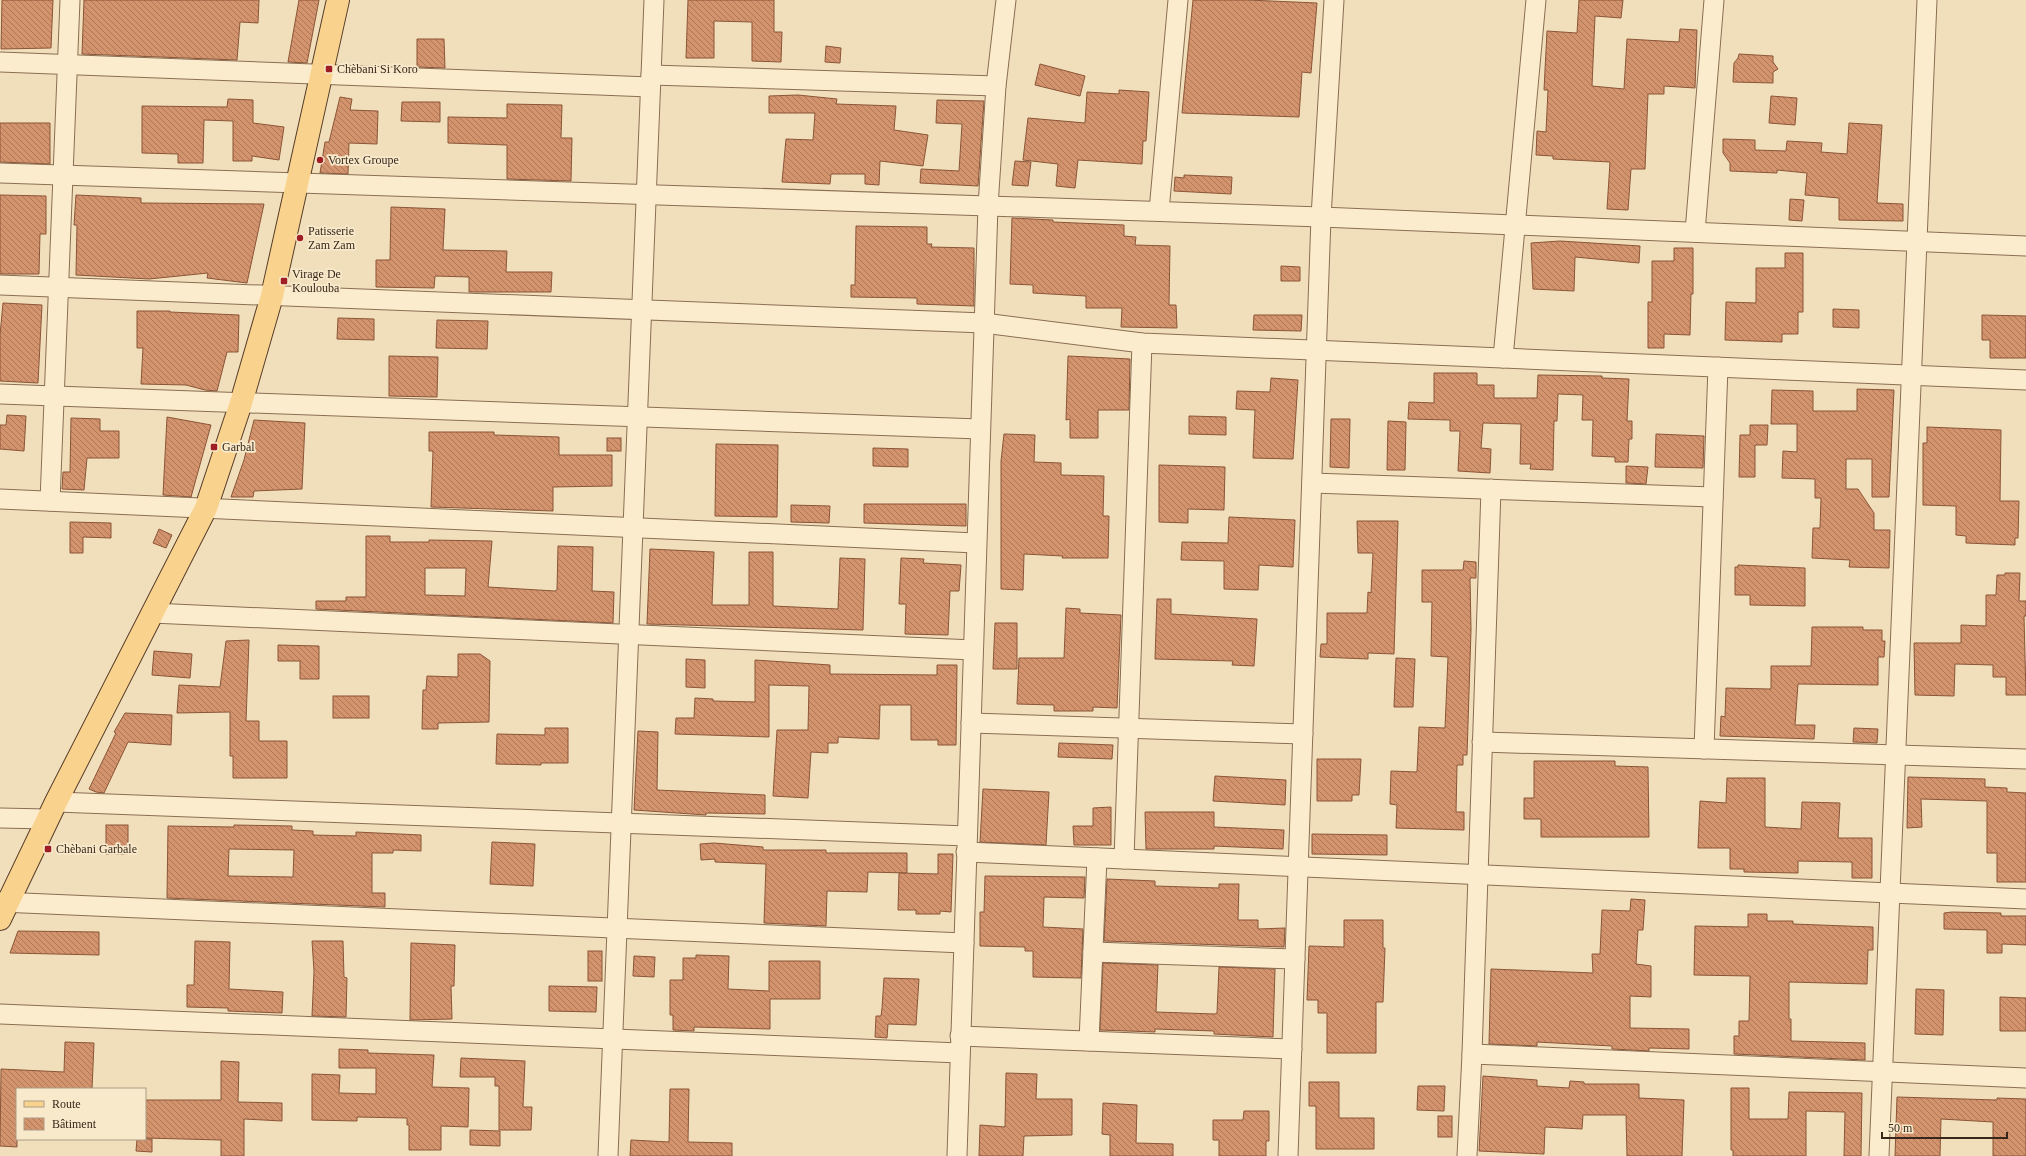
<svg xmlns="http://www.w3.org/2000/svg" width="2026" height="1156" viewBox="0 0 2026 1156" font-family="'Times New Roman',serif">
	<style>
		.building { fill: url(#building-back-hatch); stroke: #8b5537; fill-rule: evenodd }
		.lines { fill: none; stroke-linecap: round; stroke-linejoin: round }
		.minor-casing { stroke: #8a6e53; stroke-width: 21 }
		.major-casing { stroke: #563c29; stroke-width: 24 }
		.minor { stroke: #fcecce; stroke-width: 19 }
		.major { stroke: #f9d38e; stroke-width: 22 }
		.poi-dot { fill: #9e1e24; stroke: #f8e9cb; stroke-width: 1.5 }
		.labels { text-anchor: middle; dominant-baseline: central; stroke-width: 3.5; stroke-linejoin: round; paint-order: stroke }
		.poi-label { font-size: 12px; fill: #37271a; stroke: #f8e9cb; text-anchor: start }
	</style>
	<defs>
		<pattern id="building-back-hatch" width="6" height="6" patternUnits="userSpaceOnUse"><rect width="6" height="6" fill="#d3936d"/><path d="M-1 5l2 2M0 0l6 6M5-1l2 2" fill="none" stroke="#ac7859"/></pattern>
	</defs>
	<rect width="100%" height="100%" fill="#f1dfbb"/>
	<g class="building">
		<path d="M2,0H53L51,48L1,49Z"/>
		<path d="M84,0H259L258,23L240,22L237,60L82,54Z"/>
		<path d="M299,0H319L307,63L288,62Z"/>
		<path d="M688,0H774V32H782L781,62L752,61V22L714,21V58H686Z"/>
		<path d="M1193,0H1248L1317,3L1311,73L1302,72L1299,117L1182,113Z"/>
		<path d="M1579,0H1623L1621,18L1595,16L1592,86L1624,89L1627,39L1679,42L1680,29L1697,30L1695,88L1664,86V94H1648L1645,169H1631L1628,210L1607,209L1610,162L1553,159V156L1536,155L1537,131L1546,132L1548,90H1544L1547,31L1577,33Z"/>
		<path d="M417,39H444L445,68L417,67Z"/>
		<path d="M826,46L841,48L840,63L825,62Z"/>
		<path d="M1739,54L1773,56V62L1778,69L1773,72V83L1733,82L1734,63L1738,58Z"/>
		<path d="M1040,64L1085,76L1080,96L1035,85Z"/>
		<path d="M1119,90L1149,92L1146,141H1143L1142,164L1078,160L1075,188L1056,186L1058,164L1023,160L1028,118L1085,123L1087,92L1119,94Z"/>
		<path d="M798,95L837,99L836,104L896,106L894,130L928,135L923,166L880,161L879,185L865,184V174H831L830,184L782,182L786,139L813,140L815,113H769V96Z"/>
		<path d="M1771,96L1797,98L1795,125L1769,123Z"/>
		<path d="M340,97L352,99L350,110L378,111L377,144L349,143L348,174L320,173L325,142H329Z"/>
		<path d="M228,99L253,100V123L284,127L279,160L252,156V161H233V121L204,120L203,163H178V154L142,153V106L227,107Z"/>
		<path d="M937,100L984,101L978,186L920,183L921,169L959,171L962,124L936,123Z"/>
		<path d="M402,102H440V122L401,121Z"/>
		<path d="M507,104L562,105L561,138H572L571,181L507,179V145L448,143V117L507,118Z"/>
		<path d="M0,123H50V164L0,162Z"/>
		<path d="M1849,123L1882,125L1877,203L1903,204V221L1839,220V198L1805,195L1807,173L1777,170V173L1730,171V163L1723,153V139L1755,140V150L1786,151L1787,141L1822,143L1821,152L1847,154Z"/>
		<path d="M1015,161L1031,162L1028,186L1012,185Z"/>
		<path d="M1184,175L1232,177L1231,194L1174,191L1175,177L1184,178Z"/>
		<path d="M0,195L46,196V234H40L39,274H0Z"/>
		<path d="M76,195L141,198V203L264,204L247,283L207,278L208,273L149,279L76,275L77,225H74Z"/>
		<path d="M1790,199L1804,200L1802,221L1789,220Z"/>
		<path d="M391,207L445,209L443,250L507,251L506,272H552L551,292H469V277L435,276L434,288L376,287V260H390Z"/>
		<path d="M1012,218L1053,220V222L1124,225V236L1136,237L1135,245L1170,246L1169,305H1176L1177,328L1121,327L1122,308H1086V296L1033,293V285L1010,284Z"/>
		<path d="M856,226L927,227V244H932L931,247L974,248V306L917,304V298L851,297V285H855Z"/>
		<path d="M1560,241L1640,246L1639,263L1575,257L1574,291L1533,289L1531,243Z"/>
		<path d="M1674,248H1693V294H1691L1690,335L1664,334V348H1648V302H1652V261H1674Z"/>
		<path d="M1785,253H1803V312H1798V334H1782V342L1725,340L1726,302L1756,303V268H1785Z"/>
		<path d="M1281,266L1300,267V281H1281Z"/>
		<path d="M3,303L42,305L38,383L0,381V335Z"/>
		<path d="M1833,309L1859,310V328L1833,327Z"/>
		<path d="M137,311H170V312L239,315L238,352H227L217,391L205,390L186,385L141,384L143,348H137Z"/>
		<path d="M1254,315H1302L1301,331L1253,330Z"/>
		<path d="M1982,315L2026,316V358H1990V340H1982Z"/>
		<path d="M338,318L374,319V340L337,339Z"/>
		<path d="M437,320L488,321L487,349L436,348Z"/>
		<path d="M389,356L438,357L437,397L389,396Z"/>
		<path d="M1068,356L1130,359L1129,410H1098V438H1070V419L1066,420Z"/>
		<path d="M1434,373H1477V385H1494V398H1537L1538,375L1602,376V378L1629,379L1627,421H1632V439H1629L1628,462H1615V457L1592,456L1593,420H1582L1583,395L1558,394L1557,421H1554L1553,470L1530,469L1531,464H1520L1521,424L1483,423L1481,448L1491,449L1490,473L1458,471L1460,431H1450V420L1408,419L1409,402L1434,403Z"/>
		<path d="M1271,378L1298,380L1293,459L1253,458L1255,410L1236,409L1237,391L1270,392Z"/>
		<path d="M1857,389L1894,390L1889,497H1872V459H1846V489H1858L1874,513V530H1890L1889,568L1849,567L1850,560L1812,558L1813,528H1820L1821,498H1815V479L1782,478L1783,451L1797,452V424H1771L1772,390L1813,391V411H1857Z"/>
		<path d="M7,415L26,416L24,451L0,449V425H6Z"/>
		<path d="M1189,416L1226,417V435L1189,434Z"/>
		<path d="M167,417L211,425L191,497L163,495Z"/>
		<path d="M71,418L100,419V431H119V458H87L84,490L62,489L63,472H70Z"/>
		<path d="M1331,419H1350L1349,468L1330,467Z"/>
		<path d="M254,420L305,423L302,489L254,491L253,497H231L244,460Z"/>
		<path d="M1388,421L1406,422L1405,470H1387Z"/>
		<path d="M1750,425H1768L1767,445H1755V477H1739L1740,435H1750Z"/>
		<path d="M1927,427L2001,430L2000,501H2019L2018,538H2015V545L1966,543V536L1956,535V506L1923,505V443H1927Z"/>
		<path d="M429,432H494V435L559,437V455H612V486L553,487V511L431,507L433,451H429Z"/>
		<path d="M1004,434L1035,435L1034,462L1061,463V475L1104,476L1103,516H1109L1108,558H1062L1063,556L1024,554L1023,590L1001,589V461Z"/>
		<path d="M1656,434L1704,436L1703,468L1655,467Z"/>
		<rect x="607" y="438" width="14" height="13"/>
		<path d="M716,444L778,445L777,517L715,516Z"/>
		<path d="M873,448L908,449V467L873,466Z"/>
		<path d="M1159,465L1225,467L1224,510L1188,509V523L1159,522Z"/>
		<path d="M1626,466L1648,467L1646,484L1626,483Z"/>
		<path d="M864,504H966V526L864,523Z"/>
		<path d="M791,505L830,506L829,523L791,522Z"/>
		<path d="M1229,517L1295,520L1293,567L1259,565L1258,590L1224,589V561L1181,560L1182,542L1228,543Z"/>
		<path d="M1357,521H1398L1394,654L1368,653V659L1320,657L1321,644H1327V613H1367L1368,592L1371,593L1373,553H1358Z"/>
		<path d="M70,522L111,523V538L83,537V553H70Z"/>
		<path d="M159,529L172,535L166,548L153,543Z"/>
		<path d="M366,536H390V542H429V540L492,541L488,587L555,591L557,590L558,546L593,547L592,591L614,592L613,623L316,609V601H346V597H366ZM425,568H466L465,596L425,595Z"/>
		<path d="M650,549L714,552L712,605H749V552H773V606L838,609L840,558L865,559L863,630L647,624Z"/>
		<path d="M901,558L924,559L923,563L961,565L959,591H950L948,635L905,634L906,604H899Z"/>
		<path d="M1464,561L1476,562V578H1470L1471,630L1467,755H1463V765H1457L1456,812H1464V830L1396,828L1397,805L1390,804L1391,771L1417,772L1419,727L1445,728L1448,657L1431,656L1432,602H1422V570H1463Z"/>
		<path d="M1738,565L1805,568V606L1750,605V595H1735V567H1738Z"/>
		<path d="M2005,573H2020L2019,601H2026V616H2024L2026,695H2006V677H1993V665L1955,664L1954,696L1915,695L1914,643H1961V625L1986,626V595H1996L1997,575H2005Z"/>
		<path d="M1157,599H1171V614L1257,619L1254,666L1232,665L1233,661L1155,659Z"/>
		<path d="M1066,608L1080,609V613L1121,615L1117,708L1093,707V711H1054V705L1017,704L1019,658H1064Z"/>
		<path d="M995,623H1017V669H993Z"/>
		<path d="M1812,627H1863V630H1882V641H1885L1884,657H1878V685L1798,684L1795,725H1815L1814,739L1720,736L1721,716L1725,717L1726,688L1771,689V666H1811Z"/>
		<path d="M249,640L246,721H259V741H287V778H233V756H230V712L177,713L179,685L220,687L226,641Z"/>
		<path d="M278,645L319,646V679H300V661H278Z"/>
		<path d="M154,651L192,654L190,678L152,675Z"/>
		<path d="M458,654H480L490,661L489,722L438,723V729H422L423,690H426L427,676L458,677Z"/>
		<path d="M1396,658L1415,659L1413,707H1394Z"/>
		<path d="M686,659L705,660V688L686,687Z"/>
		<path d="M755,660L830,665V674L937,675V665H957L956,745H938V740H911V705H880L879,739L838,737V743H828V753L811,752L808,798L773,796L777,730H808L809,686L769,685V737L675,734L676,718H694L695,698L713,699V701L755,702Z"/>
		<rect x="333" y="696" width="36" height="22"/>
		<path d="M125,713L172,715L171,745L128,742L104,793L96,792L89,789L116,733L114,732Z"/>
		<path d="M545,728H568V763H541V765L496,764L497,734L545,735Z"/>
		<path d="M1854,728L1878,729L1877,743L1853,742Z"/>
		<path d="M638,731L658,732L657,790L765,795V814L706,813V815L634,810Z"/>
		<path d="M1059,743L1113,745L1112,759L1058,757Z"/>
		<path d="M1317,759H1361L1359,795H1352V801H1317Z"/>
		<path d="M1534,761H1615V766L1648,767L1649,837H1541V819H1524V798H1534Z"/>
		<path d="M1215,776L1286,780L1285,805L1213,801Z"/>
		<path d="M1908,777L1985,779V787L2007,788V792L2026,793V882H1997V853H1987V801L1921,799L1922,827L1907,828Z"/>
		<path d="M1727,778H1765V827L1801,829L1802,802L1840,803L1838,838H1872V878H1852V862L1798,861V873L1744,872V869H1730V848H1698L1700,801L1726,803Z"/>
		<path d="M983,789L1049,792L1046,845L980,842Z"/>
		<path d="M1111,807V845H1074L1073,826H1093V808Z"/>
		<path d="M1145,812H1214V827L1284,830L1283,849L1214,846V849H1146Z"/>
		<rect x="106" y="825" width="22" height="29"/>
		<path d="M234,825L292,826V830L313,831V835L356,836V832L421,835V851L393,850V853H372V893H385V907L167,898L168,826L234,827ZM229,849L294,850L293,877L228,876Z"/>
		<path d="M1312,834L1387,835V855L1312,854Z"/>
		<path d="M492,842L535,844L533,886L490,884Z"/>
		<path d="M714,843L763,847V850H826V853H907V873L868,872L867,892L827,891L826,926L764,923L766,864L715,862V859L701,860L700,844Z"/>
		<path d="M938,854H953L951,912L940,911V914H916V910H898L899,873L938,874Z"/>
		<path d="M985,876L1085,877L1084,898L1044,897L1043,927L1083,929L1081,978L1033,977V951H1025V947L980,946V912H984Z"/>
		<path d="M1107,879L1155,881V886L1219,888V884H1239L1238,920H1258V929L1285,928L1284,947L1104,941Z"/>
		<path d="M1631,899L1645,900L1643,930H1638L1636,964L1651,966V997L1630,996V1028L1689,1029V1049L1649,1048V1051L1612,1049V1046L1537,1042V1046L1489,1044L1491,969L1593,973L1592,954H1600L1602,910L1630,911Z"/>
		<path d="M1952,912L2001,913V916H2026V945L2002,944V953H1987V930L1944,929V913Z"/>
		<path d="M1748,914H1767V921H1793V924L1873,927V950H1868L1867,984L1789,982V1019H1791V1041L1865,1043V1060L1734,1054V1036H1739V1021H1749L1750,976L1694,975L1695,926L1748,927Z"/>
		<path d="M1344,920H1383V948H1385L1383,1002H1376V1053H1327V1013H1318V1000H1307L1309,946L1344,947Z"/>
		<path d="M18,931L99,932V955L10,953Z"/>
		<path d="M195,941L230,942L229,989L283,992L282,1013L228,1011V1008L187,1007V985H194Z"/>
		<path d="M312,941H343L344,977L347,978L346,1017L312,1016L314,971Z"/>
		<path d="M411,943L455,945L454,986H451L452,1019L410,1020Z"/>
		<rect x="588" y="951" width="14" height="30"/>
		<path d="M696,955L729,956L728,989L769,991V961H820V999H770V1029L694,1027V1031L673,1030V1015H670V980H683V958H696Z"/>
		<path d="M634,956L655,957L654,977L633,976Z"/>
		<path d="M1103,963L1158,965L1156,1012L1215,1014L1217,1013L1219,967L1275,969L1273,1037L1214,1034V1031L1155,1029V1032L1100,1030Z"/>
		<path d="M884,978L919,979L916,1025L888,1024L887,1038L875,1037L876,1016H881L882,1008Z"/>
		<path d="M549,986L597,987L596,1012L549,1011Z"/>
		<path d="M1916,989L1944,990L1943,1035L1915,1034Z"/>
		<path d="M2000,997L2026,998V1031H2000Z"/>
		<path d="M65,1042L94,1043L92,1089H17V1147L0,1146L1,1069L64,1072Z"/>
		<path d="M339,1049L368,1050V1053L434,1055L432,1087L469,1088L468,1127L441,1126V1150H409V1125H407V1118L357,1117V1121L312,1120V1074L340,1075L339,1093L376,1094V1068H339Z"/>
		<path d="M461,1058L525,1061L523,1107H532L531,1130H499V1086H495V1077H460Z"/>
		<path d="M221,1061L239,1062L238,1102L282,1103V1121L244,1119V1156H221V1140L145,1138V1100H221Z"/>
		<path d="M1006,1073L1037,1074L1036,1099H1072V1135L1024,1136L1023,1156H979L980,1125L1005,1127Z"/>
		<path d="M1483,1076L1537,1080V1086L1569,1088L1570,1081L1584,1082V1084H1639V1098L1684,1100L1682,1156H1627L1626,1115H1583L1582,1129L1545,1127L1544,1154L1479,1151Z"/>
		<path d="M1309,1082H1339V1118H1374V1149H1316V1106H1309Z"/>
		<path d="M1418,1086H1445L1444,1111L1417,1110Z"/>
		<path d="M1731,1088H1749V1119H1788L1789,1092L1862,1093L1861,1156H1844L1845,1112L1806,1111V1156H1733V1150H1731Z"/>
		<path d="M670,1089H689L688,1142L732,1143V1156H630L631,1140L669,1142Z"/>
		<path d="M1897,1097L1997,1100V1098L2026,1099V1156H1993V1122L1941,1119L1940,1156H1895Z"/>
		<path d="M1103,1103L1137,1105L1136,1143L1173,1144V1156H1110V1135L1102,1134Z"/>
		<path d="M1244,1111H1269V1141H1266V1156H1219V1140H1213V1120H1243Z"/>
		<rect x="1438" y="1116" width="14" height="21"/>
		<path d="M470,1130L500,1131V1146L470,1145Z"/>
		<path d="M137,1139H152V1152L136,1151Z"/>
	</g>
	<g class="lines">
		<defs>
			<g id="minor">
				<path d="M0,62L650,87"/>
				<path d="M651,75L996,86"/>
				<path d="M0,173L1321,217L2026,246"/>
				<path d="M1159,211L1178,0"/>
				<path d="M1695,232L1714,0"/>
				<path d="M0,285L984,323L1142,343L2026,380"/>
				<path d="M1503,358L1536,0"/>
				<path d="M0,394L980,429"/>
				<path d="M1312,483L1713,497"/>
				<path d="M0,499L976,543"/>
				<path d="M50,501L70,0"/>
				<path d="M152,613L973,650"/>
				<path d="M971,723L1303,734"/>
				<path d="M1482,742L2026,759"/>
				<path d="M1704,749L1718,367"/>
				<path d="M56,802L967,836"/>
				<path d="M0,818L47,819"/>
				<path d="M966,852L2026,899"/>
				<path d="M1124,859L1142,343"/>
				<path d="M0,902L964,943"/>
				<path d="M1093,952L1295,959"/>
				<path d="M0,1014L960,1053"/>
				<path d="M960,1036L1292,1049"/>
				<path d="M1089,1041L1097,858"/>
				<path d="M1472,1054L2026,1078"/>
				<path d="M608,1156L654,0"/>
				<path d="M957,1156L988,206L996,86L1006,0"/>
				<path d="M1288,1156L1321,217L1334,0"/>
				<path d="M1467,1156L1472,1054L1491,489"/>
				<path d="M1879,1156L1927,0"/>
			</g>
			<path id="major" d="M0,919L56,802L206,508L241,403L272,296L338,0"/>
		</defs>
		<use href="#minor" class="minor-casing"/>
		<use href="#major" class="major-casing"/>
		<use href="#minor" class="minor"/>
		<use href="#major" class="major"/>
	</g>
	<g class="poi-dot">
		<rect x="325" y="65" width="8" height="8" rx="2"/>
		<circle cx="320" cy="160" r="4"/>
		<circle cx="300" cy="238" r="4"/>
		<rect x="280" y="277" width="8" height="8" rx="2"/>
		<rect x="210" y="443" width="8" height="8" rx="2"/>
		<rect x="44" y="845" width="8" height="8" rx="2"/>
	</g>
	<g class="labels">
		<g class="poi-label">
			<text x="337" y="69">Chèbani Si Koro</text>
			<text x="328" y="160">Vortex Groupe</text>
			<text x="308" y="231">Patisserie<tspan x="308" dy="14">Zam Zam</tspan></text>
			<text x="292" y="274">Virage De<tspan x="292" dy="14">Koulouba</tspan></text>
			<text x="222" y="447">Garbal</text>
			<text x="56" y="849">Chèbani Garbale</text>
		</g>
	</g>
	<rect x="16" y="1088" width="130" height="52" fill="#f8e9cb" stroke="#ab9b84"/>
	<rect x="24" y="1101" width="20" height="6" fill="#f9d38e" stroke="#ab9b84"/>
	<text x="52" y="1108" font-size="12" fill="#37271a">Route</text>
	<rect x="24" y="1118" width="20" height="12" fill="url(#building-back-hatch)" stroke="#ab9b84"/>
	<text x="52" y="1128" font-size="12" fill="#37271a">Bâtiment</text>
	<path d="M1882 1132v6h125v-6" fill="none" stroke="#37271a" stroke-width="2"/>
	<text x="1888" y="1132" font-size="12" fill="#37271a" stroke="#f8e9cb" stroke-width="3" paint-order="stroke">50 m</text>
</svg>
